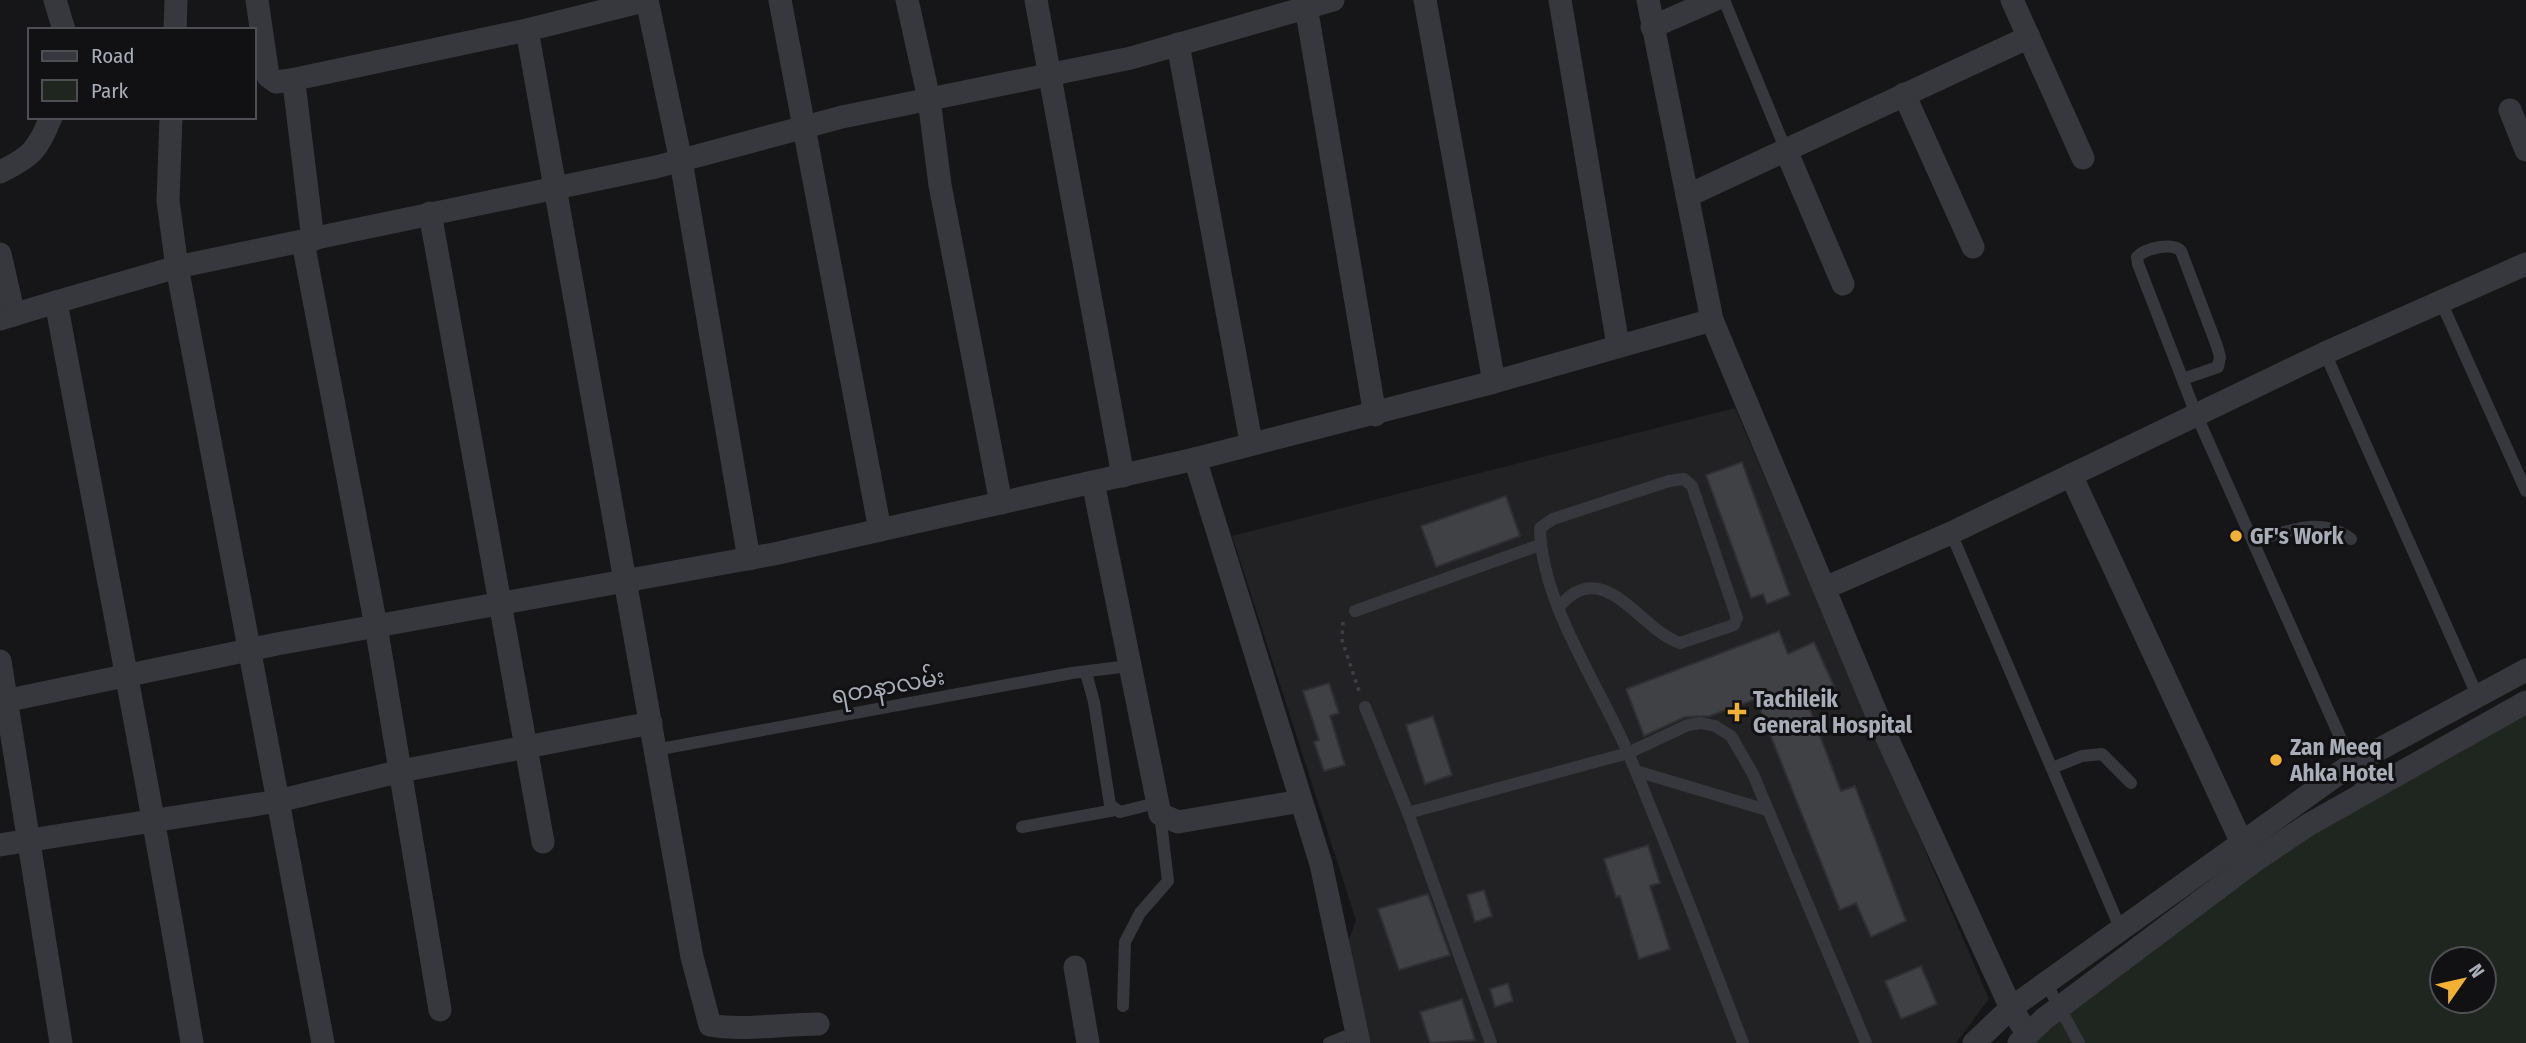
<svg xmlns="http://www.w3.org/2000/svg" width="2526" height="1043" viewBox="0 0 2526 1043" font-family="'Fira Sans Condensed','Noto Sans Myanmar',sans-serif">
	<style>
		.built { fill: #222225 }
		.green { fill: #1e261f; fill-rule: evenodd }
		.building { fill: #404145; stroke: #303034; stroke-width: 2 }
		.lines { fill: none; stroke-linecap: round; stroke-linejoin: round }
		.path { stroke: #3d3f44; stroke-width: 3.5; stroke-dasharray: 3.5 5; stroke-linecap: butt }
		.service { stroke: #37383d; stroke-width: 12 }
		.minor { stroke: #37383d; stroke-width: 23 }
		.poi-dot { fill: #f2b134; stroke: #111113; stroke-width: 2.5 }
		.labels { text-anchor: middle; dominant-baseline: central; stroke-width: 6; stroke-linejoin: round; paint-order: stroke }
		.poi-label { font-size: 23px; font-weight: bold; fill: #a8adb8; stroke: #111113; text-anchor: start }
		.street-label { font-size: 23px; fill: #a8adb8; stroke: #111113 }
	</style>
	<rect width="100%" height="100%" fill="#161618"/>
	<path class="built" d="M1735,408L1989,999L1956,1043H1371L1362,1019L1347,945L1356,920L1232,536Z"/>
	<path class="green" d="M2526,712V1043H2021L2316,829ZM2442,959H2484V1001H2442Z"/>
	<g class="building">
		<path d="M1742,462L1790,595L1767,604L1763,594L1751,598L1706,475Z"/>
		<path d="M1506,496L1520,536L1436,567L1421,526Z"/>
		<path d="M1779,631L1788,654L1814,642L1834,686L1806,699L1841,791L1855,786L1906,921L1871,937L1856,903L1840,910L1756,699L1710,716L1685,717L1644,736L1626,689Z"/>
		<path d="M1329,683L1339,713L1330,716L1345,765L1324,771L1314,742L1319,740L1303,691Z"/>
		<path d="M1433,716L1452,775L1425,784L1406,725Z"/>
		<path d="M1648,845L1660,883L1650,886L1670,949L1639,959L1620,896L1616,897L1604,859Z"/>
		<path d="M1484,890L1492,916L1475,922L1467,895Z"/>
		<path d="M1428,894L1450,955L1399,970L1378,909Z"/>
		<path d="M1921,966L1937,1004L1901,1019L1885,981Z"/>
		<path d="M1508,983L1513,1001L1495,1007L1490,989Z"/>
		<path d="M1462,999L1475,1040L1430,1043L1420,1012Z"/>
	</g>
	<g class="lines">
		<path class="path" d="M1343,622L1342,640L1360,694"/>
		<g class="service">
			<path d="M1724,0L1785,148"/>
			<path d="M2442,304L2526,491"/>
			<path d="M2325,353L2478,697"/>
			<path d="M2183,379L2218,367L2220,357L2217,346L2181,251C2172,242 2146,248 2137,257L2138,264L2196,414L2365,793"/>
			<path d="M1951,533L2121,930"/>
			<path d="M2253,541C2288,532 2320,515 2351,539"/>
			<path d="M1559,607C1603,553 1641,631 1680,643L1734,625L1737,618L1692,486L1684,479L1669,481L1553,519L1540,528C1541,604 1600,686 1629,755C1669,850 1706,947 1743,1043"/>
			<path d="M1355,611L1540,545"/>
			<path d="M1086,673L1094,702L1110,805L1120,812L1156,803"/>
			<path d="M1365,707L1408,813L1491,1043"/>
			<path d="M655,750L1072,673L1129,666"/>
			<path d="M2052,768L2082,756L2102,754L2131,783"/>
			<path d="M1636,771L1767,810"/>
			<path d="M1408,813L1628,753L1688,725L1701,723L1715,726L1731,736L1753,774L1866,1043"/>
			<path d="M1022,827L1115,810"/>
			<path d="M2046,983L2079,1043"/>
			<path d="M1123,1006L1125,942L1140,913L1168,881L1160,814"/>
			<path d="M1329,1043L1356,1032"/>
		</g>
		<g class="minor">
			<path d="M55,0L64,30"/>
			<path d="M257,0L268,76L276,82L291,80L294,83L313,240"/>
			<path d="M647,0L681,161L749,559"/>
			<path d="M780,0L880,530"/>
			<path d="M907,0L929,99L940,185L1001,503"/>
			<path d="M1036,0L1123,476"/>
			<path d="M1305,0L1375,415"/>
			<path d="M1425,0L1494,382L1712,320"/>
			<path d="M1560,0L1618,345"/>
			<path d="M1648,0L1712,320L1882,727L2011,1008L2027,1033"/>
			<path d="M2012,0L2083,158"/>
			<path d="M1652,27L1714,0"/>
			<path d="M175,30L176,0"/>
			<path d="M527,30L692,957L710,1025C742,1031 784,1024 818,1024"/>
			<path d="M1178,44L1251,442"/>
			<path d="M291,80L527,30L647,0"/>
			<path d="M1904,94L1973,247"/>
			<path d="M2510,110L2526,150"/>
			<path d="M171,117L168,201L177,267L278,801L401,771L651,723"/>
			<path d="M1785,148L1843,284"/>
			<path d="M0,172C31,157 38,150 51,117"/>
			<path d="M1687,196L2029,37"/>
			<path d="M430,213L543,842"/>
			<path d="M303,242L376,626L440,1010"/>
			<path d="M0,254L14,315"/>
			<path d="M56,302L177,267L656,167L842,117L1131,58L1333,0"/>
			<path d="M0,319L56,302C102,549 151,795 192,1043"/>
			<path d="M1195,459L1494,382"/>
			<path d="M2071,475L2248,856"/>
			<path d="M1093,482L1160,814L1178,822L1301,801"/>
			<path d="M1825,588L1951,533L2325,353L2526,264"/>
			<path d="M0,661L61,1043"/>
			<path d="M0,702L277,644L774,554L1195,459L1321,864L1359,1043"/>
			<path d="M0,845L278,801L323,1043"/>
			<path d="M1075,967L1088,1043"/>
			<path d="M1974,1043L2011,1008L2352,764L2526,670"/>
			<path d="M2019,1043L2044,1019L2253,862L2308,825L2526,702"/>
		</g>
	</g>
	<g class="poi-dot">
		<circle cx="2236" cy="536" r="7"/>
		<path d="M1733.5 701.5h7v7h7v7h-7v7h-7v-7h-7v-7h7z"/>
		<circle cx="2276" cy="760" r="7"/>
	</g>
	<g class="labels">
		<g class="poi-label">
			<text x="2250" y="536">GF's Work</text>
			<text x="1753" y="699">Tachileik<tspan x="1753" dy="26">General Hospital</tspan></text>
			<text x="2290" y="747">Zan Meeq<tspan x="2290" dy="26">Ahka Hotel</tspan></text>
		</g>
		<g class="street-label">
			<text transform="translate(888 686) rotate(-10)">ရတနာလမ်း</text>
		</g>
	</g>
	<rect x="28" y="28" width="228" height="91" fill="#111113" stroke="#4d4f55" stroke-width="2"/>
	<rect x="42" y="51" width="35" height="10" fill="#37383d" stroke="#4d4f55" stroke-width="2"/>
	<text x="91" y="63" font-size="21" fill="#a8adb8">Road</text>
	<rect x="42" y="80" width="35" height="21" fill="#1e261f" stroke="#4d4f55" stroke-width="2"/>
	<text x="91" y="98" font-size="21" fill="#a8adb8">Park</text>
	<g transform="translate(2463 980) rotate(56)"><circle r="33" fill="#111113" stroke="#4d4f55" stroke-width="2"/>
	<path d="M0-5L12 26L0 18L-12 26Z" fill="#f2b134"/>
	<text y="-10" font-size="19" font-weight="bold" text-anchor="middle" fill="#a8adb8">N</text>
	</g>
</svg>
